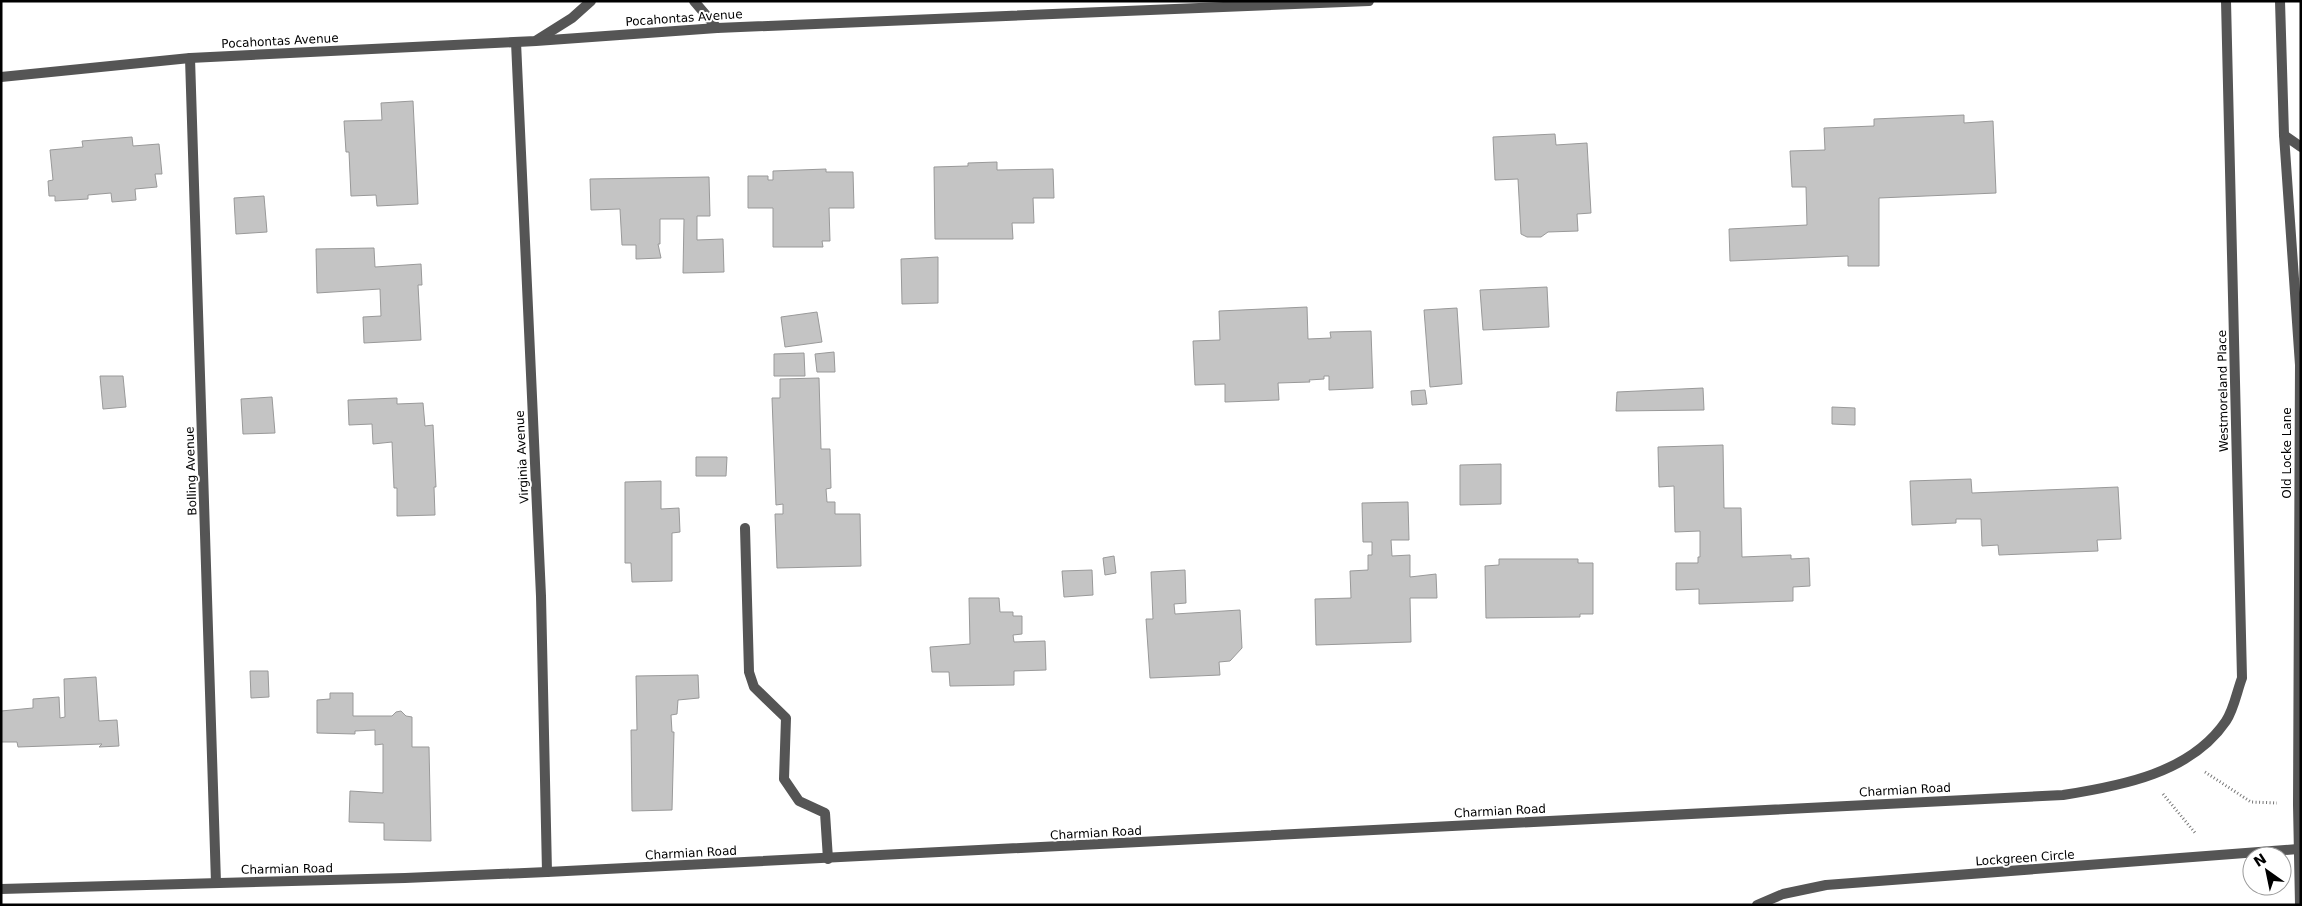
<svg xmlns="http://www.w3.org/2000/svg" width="2302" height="906" viewBox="0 0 2302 906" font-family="'DejaVu Sans',sans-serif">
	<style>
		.building { fill: #c4c4c4; stroke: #999 }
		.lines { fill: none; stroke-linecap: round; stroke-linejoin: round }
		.path { stroke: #777; stroke-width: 3; stroke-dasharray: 1 2.5; stroke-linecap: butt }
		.service { stroke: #555; stroke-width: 10 }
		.minor { stroke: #555; stroke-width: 10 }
		.labels { text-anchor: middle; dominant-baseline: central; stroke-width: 4; stroke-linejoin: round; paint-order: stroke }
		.street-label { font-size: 12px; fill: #000; stroke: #fff }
	</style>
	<rect width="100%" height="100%" fill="#fff"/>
	<g class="building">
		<path d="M413,101L418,204L377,206L376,195L351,196L349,152H346L344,121L382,120L381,103Z"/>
		<path d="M1964,115V123L1993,121L1996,193L1879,198V266H1848V256L1730,261L1729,229L1807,225L1806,187H1792L1790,151L1825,150L1824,128L1874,126V119Z"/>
		<path d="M1555,134L1556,145L1587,143L1591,213L1577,214L1578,231L1548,232L1541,237H1527L1521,234L1518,179L1495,180L1493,137Z"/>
		<path d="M132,137L133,146L159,144L162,174H155L157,187L135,189L136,200L112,202L111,193L88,195V199L55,201V196H49L48,181L53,180L50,150L83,147L82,141Z"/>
		<path d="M997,162V170L1053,169L1054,198H1033L1034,223H1012L1013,239H935L934,167L968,166V163Z"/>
		<path d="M826,169V172H853L854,208H829L830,241H822L823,247H773V208H748V176H768V180H773V171Z"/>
		<path d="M709,177L710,216H697V240L723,239L724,272L683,273L684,219H660V244H658L661,258L636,259V245H622L620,209L591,210L590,179Z"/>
		<path d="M264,196L267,232L236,234L234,198Z"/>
		<path d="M374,248L375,267L421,264L422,285H418L421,340L364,343L363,317L381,316L380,289L317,293L316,249Z"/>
		<path d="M938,257V303L902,304L901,259Z"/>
		<path d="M1547,287L1549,327L1483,330L1480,290Z"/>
		<path d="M1307,307L1308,339L1331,338L1330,332L1371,331L1373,388L1329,390V376H1324V379L1309,380L1310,382L1278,383L1279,400L1225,402V384L1195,385L1193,341L1220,340L1219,311Z"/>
		<path d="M1457,308L1462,384L1430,387L1424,310Z"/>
		<path d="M817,312L822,342L785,347L781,317Z"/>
		<path d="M834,352L835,372H817L815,354Z"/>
		<path d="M804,353L805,376H774V354Z"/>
		<path d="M100,376H123L126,407L103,409Z"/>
		<path d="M819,378L821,449H830V451L831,488L826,489L827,502H835V514H860L861,566L777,568L775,514H783V504L776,505L772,398H780V379Z"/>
		<path d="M1703,388L1704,410L1616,411L1617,392Z"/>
		<path d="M1425,390L1427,404L1412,405L1411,391Z"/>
		<path d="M272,397L275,433L243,434L241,399Z"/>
		<path d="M397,398V404L423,403L425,426L433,425L436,487H434L435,515L397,516V488H394L392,442L373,444L372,424L349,425L348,400Z"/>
		<path d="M1832,407L1855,408V425L1832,424Z"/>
		<path d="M1723,445L1724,508H1741L1742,557L1791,555V559L1809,558L1810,586L1793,587V601L1699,604V589L1676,590V563H1698V557H1700V531L1675,532L1674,486L1659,487L1658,447Z"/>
		<path d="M696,457H727L726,476H696Z"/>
		<path d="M1501,464V504L1460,505V465Z"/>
		<path d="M1971,479L1972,493L2118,487L2121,539L2097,540L2098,551L1999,555L1998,545L1982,546L1981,519H1956V523L1912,525L1910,481Z"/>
		<path d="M661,481V509L679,508L680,532L672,533V581L632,582L631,563H625V482Z"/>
		<path d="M1408,502L1409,540H1391L1392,556L1410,555V577L1436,574L1437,598H1410L1411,642L1316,645L1315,599L1351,598L1350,571L1368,570V555H1372V542H1363L1362,503Z"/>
		<path d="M1114,556L1116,573L1105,575L1103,558Z"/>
		<path d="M1499,559H1578V563H1593V614H1580V617L1486,618L1485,566L1499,565Z"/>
		<path d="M1092,570L1093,595L1064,597L1062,571Z"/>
		<path d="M1185,570L1186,603L1174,604L1175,614L1240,610L1242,648L1230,661L1219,662L1220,675L1150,678L1146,619H1153L1151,572Z"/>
		<path d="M969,598H999L1000,612H1013V616H1022V634L1013,635L1014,642L1045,641L1046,670L1014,671V685L950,686L949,672H932L930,647L970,644Z"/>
		<path d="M250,671H268L269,697L251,698Z"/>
		<path d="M698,675L699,698L678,700L677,714L671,715L672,732H674L672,810L632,811L631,730H637L636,676Z"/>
		<path d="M96,677L99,721L117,720L119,746L99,747L102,744L18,747L17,742H1V711L33,708V699L59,697L60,718L65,717L64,679Z"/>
		<path d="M330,693H353V716H392L396,712L401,711L406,716L412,717V747H429L431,841L384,840V823L349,822L350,791L383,793V744L375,745V730L355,731V734L317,733V700L330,699Z"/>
	</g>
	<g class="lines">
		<g class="path">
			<path d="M2205,772L2251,802L2277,803"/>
			<path d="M2163,794L2196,834"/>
		</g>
		<path class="service" d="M745,528L749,672L754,687L786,718L784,779L799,801L825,813L828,859"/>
		<g class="minor">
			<path d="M694,1L717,28"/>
			<path d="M2280,1L2284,135L2300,365L2298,805L2300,905"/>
			<path d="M537,40L572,18L591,1"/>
			<path d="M516,42L541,596L547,872"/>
			<path d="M190,58L216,883"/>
			<path d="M1,77L190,58L536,41L717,28L1369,1"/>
			<path d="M2284,135L2301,147"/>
			<path d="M1,889L405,878L547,872L2063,795C2121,786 2191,773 2226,721C2234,709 2237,691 2242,678L2226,1"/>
			<path d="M1757,905L1783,894L1826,885L2298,849"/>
		</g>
	</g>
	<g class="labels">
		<g class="street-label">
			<text transform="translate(684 18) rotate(-4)">Pocahontas Avenue</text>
			<text transform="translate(280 41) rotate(-3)">Pocahontas Avenue</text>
			<text transform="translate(2223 391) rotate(-91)">Westmoreland Place</text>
			<text transform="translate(2287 453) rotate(-90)">Old Locke Lane</text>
			<text transform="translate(522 457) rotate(-93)">Virginia Avenue</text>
			<text transform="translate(191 471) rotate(-92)">Bolling Avenue</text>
			<text transform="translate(1905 790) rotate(-3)">Charmian Road</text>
			<text transform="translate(1500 811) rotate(-3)">Charmian Road</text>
			<text transform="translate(1096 833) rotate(-3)">Charmian Road</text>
			<text transform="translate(691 853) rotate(-3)">Charmian Road</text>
			<text transform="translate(2025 858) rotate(-4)">Lockgreen Circle</text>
			<text transform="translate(287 869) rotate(-1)">Charmian Road</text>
		</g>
	</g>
	<rect width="2302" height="906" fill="none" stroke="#000000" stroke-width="5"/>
	<g transform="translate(2267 871) rotate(327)"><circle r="24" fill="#ffffff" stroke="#999999"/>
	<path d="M0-4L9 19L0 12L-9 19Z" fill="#000000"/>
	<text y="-8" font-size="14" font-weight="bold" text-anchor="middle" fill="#000000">N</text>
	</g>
</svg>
